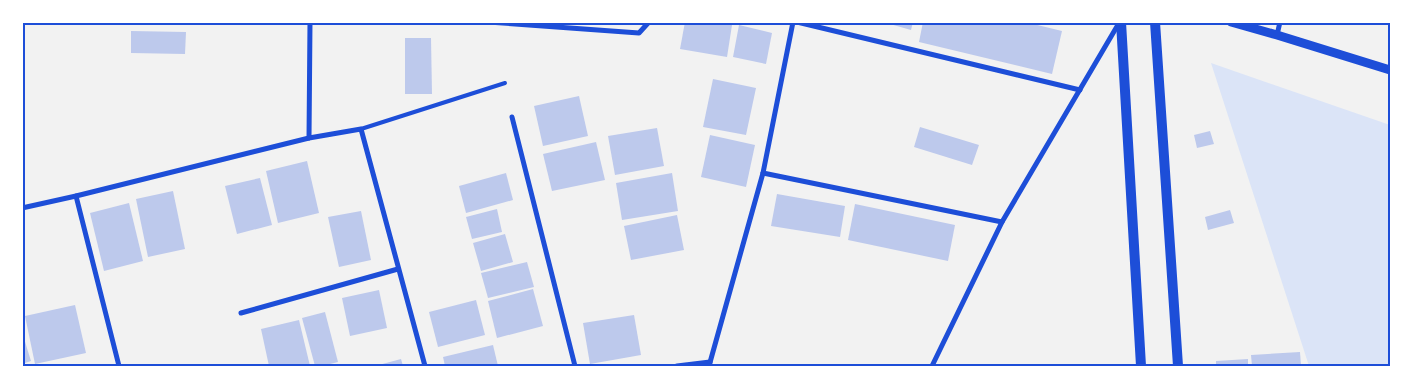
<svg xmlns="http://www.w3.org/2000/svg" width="1413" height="389" viewBox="0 0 1413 389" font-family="'Source Serif 4',serif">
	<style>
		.green { fill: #dbe4f7 }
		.building { fill: #bdc9ec }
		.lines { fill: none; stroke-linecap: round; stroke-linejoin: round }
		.service { stroke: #1d4ed8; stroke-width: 4 }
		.minor { stroke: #1d4ed8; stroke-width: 5 }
		.tertiary { stroke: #1d4ed8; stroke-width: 9 }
		.secondary { stroke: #1d4ed8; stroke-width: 10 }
		.neatline { fill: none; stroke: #1d4ed8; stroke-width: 2 }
	</style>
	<rect width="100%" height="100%" fill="#f2f2f2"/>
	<path class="green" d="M1211,63L1390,125V366H1309Z"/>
	<g class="building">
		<path d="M685,22H719L732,25L727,57L680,49Z"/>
		<path d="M883,22H913L911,30Z"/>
		<path d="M923,22H1025L1062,31L1052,74L919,42Z"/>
		<path d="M739,25L772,33L766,64L733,57Z"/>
		<path d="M131,31L186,32L185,54L131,53Z"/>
		<path d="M405,38H431L432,94H405Z"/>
		<path d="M713,79L756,88L746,135L703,127Z"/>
		<path d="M579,96L588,136L543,146L534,106Z"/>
		<path d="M920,127L979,145L972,165L914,147Z"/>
		<path d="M657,128L664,166L615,175L608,136Z"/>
		<path d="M1210,131L1214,144L1197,148L1194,135Z"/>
		<path d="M710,135L755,145L746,187L701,177Z"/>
		<path d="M596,142L605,180L552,191L543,154Z"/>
		<path d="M307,161L319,213L278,223L266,171Z"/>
		<path d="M506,173L513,200L466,213L459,186Z"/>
		<path d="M672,173L678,211L622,220L616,183Z"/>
		<path d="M260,178L272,225L237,234L225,186Z"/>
		<path d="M173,191L185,249L148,257L136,199Z"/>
		<path d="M777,194L845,206L840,237L771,226Z"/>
		<path d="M129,203L143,261L104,271L90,213Z"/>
		<path d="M855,204L955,225L948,261L848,240Z"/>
		<path d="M497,209L502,232L472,239L466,217Z"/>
		<path d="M1230,210L1234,223L1208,230L1205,217Z"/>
		<path d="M361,211L371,260L339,267L328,217Z"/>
		<path d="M677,215L684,250L631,260L624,226Z"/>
		<path d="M505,234L513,262L481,271L473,243Z"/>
		<path d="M527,262L534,287L488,298L481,273Z"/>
		<path d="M533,289L543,326L497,338L488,301Z"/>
		<path d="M379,290L387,328L350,336L342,298Z"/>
		<path d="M476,300L485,335L438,347L429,312Z"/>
		<path d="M75,305L86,353L35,364L25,316Z"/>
		<path d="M325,312L338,362L322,366H315L302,318Z"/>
		<path d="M634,315L641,355L590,364L583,323Z"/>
		<path d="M299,320L310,366H269L261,329Z"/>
		<path d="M22,332L31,361L22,364Z"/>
		<path d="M493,345L498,366H445L443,357Z"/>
		<path d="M1300,352L1301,366H1252L1251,355Z"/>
		<path d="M401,359L403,366H375Z"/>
		<path d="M1248,359V366H1216V361Z"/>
	</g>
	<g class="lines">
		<path class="service" d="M361,129L505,83"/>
		<g class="minor">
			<path d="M488,22L639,33L649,22"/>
			<path d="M797,22L1080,90"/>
			<path d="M1277,35L1280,22"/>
			<path d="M512,117L575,366"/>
			<path d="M309,138L361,129L425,366"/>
			<path d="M763,173L1002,222"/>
			<path d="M76,196L119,366"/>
			<path d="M22,208L76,196L309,138L310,22"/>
			<path d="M241,313L398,269"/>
			<path d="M677,366L710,362"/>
			<path d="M709,366L763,173L793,22"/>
			<path d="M932,366L1002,222L1119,23"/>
		</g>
		<path class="tertiary" d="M1231,22L1277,35L1390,70"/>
		<g class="secondary">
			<path d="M1121,22L1141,366"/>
			<path d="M1155,22L1178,366"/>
		</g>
	</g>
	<rect width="1413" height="389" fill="none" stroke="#ffffff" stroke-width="48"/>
	<rect x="24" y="24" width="1365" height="341" class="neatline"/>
</svg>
